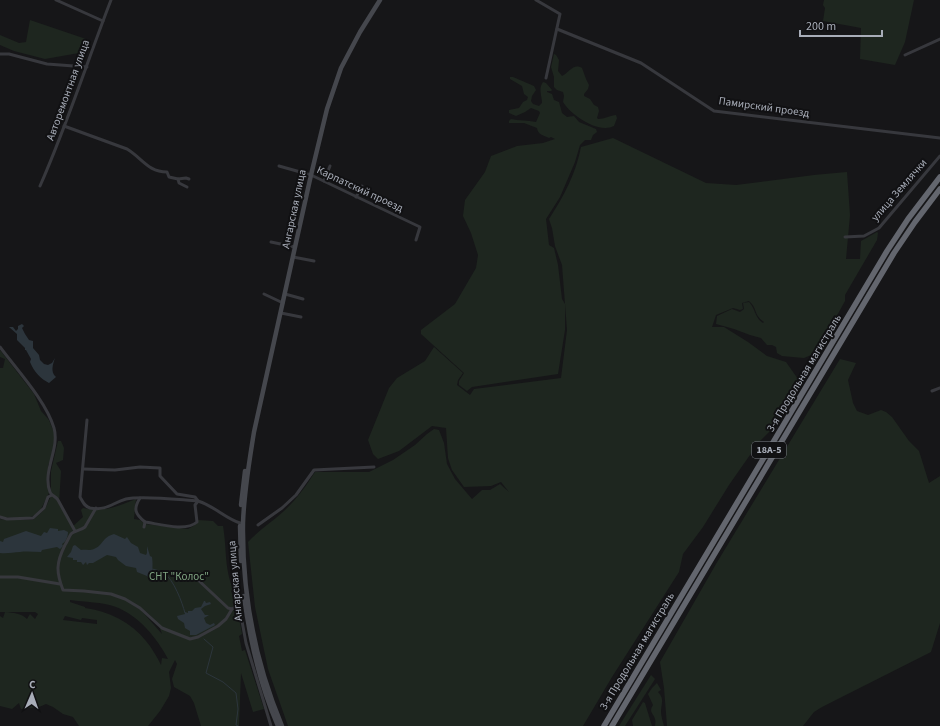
<svg xmlns="http://www.w3.org/2000/svg" width="940" height="726" viewBox="0 0 940 726" font-family="'Source Sans 3',sans-serif">
	<style>
		.green { fill: #1e261f; fill-rule: evenodd }
		.water { fill: #2c353c }
		.lines { fill: none; stroke-linecap: round; stroke-linejoin: round }
		.stream { stroke: #2c353c; stroke-width: 1 }
		.street { stroke: #37383d; stroke-width: 3 }
		.secondary { stroke: #45474d; stroke-width: 4.5 }
		.highway { stroke: #63666e; stroke-width: 5.5 }
		.labels { text-anchor: middle; dominant-baseline: central; stroke-width: 4; stroke-linejoin: round; paint-order: stroke }
		.shield { fill: #111113; stroke: #7b7e86; stroke-width: 1 }
		.shield-label { font-size: 10px; font-weight: bold; fill: #a8adb8 }
		.street-label { font-size: 11px; fill: #a8adb8; stroke: #111113 }
		.park-label { font-size: 11px; fill: #7fa381; stroke: #111113 }
	</style>
	<rect width="100%" height="100%" fill="#161618"/>
	<g class="green">
		<path d="M824,0H914L905,42L895,65L860,59L861,28L823,21L825,8L823,5Z"/>
		<path d="M30,20L89,40L79,53L45,59L14,51L0,45V35L19,43L26,42Z"/>
		<path d="M554,54L556,55L559,60L558,71L562,76C570,72 573,63 582,68L586,79L589,85L588,89L584,94V96L590,99L594,105L598,107L599,111L597,118L598,119C605,119 611,115 616,115L617,118L614,126C598,134 571,115 563,102L564,96L563,92L557,90L554,87V77L551,67Z"/>
		<path d="M510,77H513L534,86L536,90L532,96L531,101L533,104L539,106L542,103C542,96 538,89 543,82L546,83L552,90L551,91H547V92L552,94L554,100L559,102L562,113L567,117L574,116L579,122L596,129L597,132L593,135L591,140H585L580,145L575,162L560,197L546,219L549,245L554,248L558,265L562,299L565,304V330L558,374L472,387L467,391L459,385V381L464,373L421,334V330L455,304L476,268L478,255L471,233L463,216L465,200L485,172L491,156L517,146L543,143L555,139L551,137L549,138C543,135 538,135 537,128L524,123H509V121L511,119C519,121 527,120 536,122L540,113L539,111L531,108L525,112L516,116L509,113V110L519,108L523,102L527,100L528,97L524,94L522,86L510,79Z"/>
		<path d="M613,138L706,183L736,185L814,175L847,172L850,215L846,259H860L861,241L877,232L878,233L877,240L845,295V301L819,348L817,347L816,353L804,358L782,356L777,353L776,347L772,345H767L761,338L750,335L734,329L716,324L717,316L732,309L740,312L744,309L743,303L749,302C756,309 754,317 763,323L764,322C753,314 758,309 749,301L742,303L743,309L740,310L733,308L716,315L712,327H724L748,342L767,356L786,362L798,379L775,426L759,442L729,485L703,527L683,554L679,572L612,677L583,726H288L268,669L255,607L248,542C259,530 272,522 284,511C296,500 306,486 315,472H369L393,460L415,445L427,434L434,429L439,430L444,443L447,464L455,479L472,499L482,490H490L500,484L509,492L501,482L491,486L464,487L452,470L448,458L446,428L432,426L399,451L378,459L373,454L368,440L389,388L397,378L425,361L434,347L463,373L458,380L457,385L470,395L474,389L561,378L567,330L562,265L555,246L552,228L549,219C564,196 576,173 581,147Z"/>
		<path d="M0,350L34,394L41,411L49,420L55,435L51,459L48,465L49,493L41,509L35,515L25,519L2,517L0,516V368H3L5,359L0,357Z"/>
		<path d="M840,359L856,363L848,380L853,403L857,411L868,415L881,410L886,412L892,417L909,441L919,451L929,483L940,476V623L931,652L822,707L814,712L803,726H667L664,688L660,662L716,564Z"/>
		<path d="M58,441H61L64,448L63,460L56,463L61,471L59,504L72,527L83,517L81,510L83,508C107,512 115,507 136,499L134,519L140,520L145,524L188,529L195,525L198,520L213,521L218,526H223C227,549 224,567 233,589L231,591L238,611L242,634L239,636L242,651L245,650L264,709L253,712L241,673L239,726H201L194,703L190,696L174,687L172,679L177,664L175,660L169,672L171,688L169,696L160,711L148,726H79L73,717L63,714L53,707L46,704L39,707L21,709L19,703L12,709L0,706V616L3,618L5,612C14,613 21,613 27,619L30,614L35,619L38,614L35,612H0V519L6,520H33L45,509L51,496V471ZM70,600C85,602 102,602 116,607C139,616 157,638 168,659L162,658L161,665C157,657 152,648 146,641C131,622 108,611 85,608V607L70,602ZM125,600C140,605 158,618 162,634L140,609ZM65,616L81,620L82,618L97,620V624L63,620Z"/>
		<path d="M651,675L655,679L625,726H619Z"/>
		<path d="M657,683L661,690L658,692C665,699 661,704 661,712C661,716 663,722 664,726H655C655,724 656,722 655,719C654,714 648,712 653,705L648,694L652,688Z"/>
		<path d="M643,702L645,703L652,726H633L632,720Z"/>
	</g>
	<g class="water">
		<path d="M22,324L24,326L22,328L25,334L29,340L33,341V348L39,355L40,360L44,364L48,365L52,363L55,358C53,364 50,372 56,377L49,383C41,379 34,372 30,362L31,359L26,350H25V348L17,340V334L9,327H13L16,331L18,329V326Z"/>
		<path d="M50,528L58,529V531L64,530L68,532C68,536 66,542 62,544L63,546L60,549L57,547L42,550L41,552C34,552 27,551 20,552C13,552 8,554 0,553V541L3,542L4,539L26,531L41,536L44,532L47,533Z"/>
		<path d="M114,534L125,539L127,537L131,543L138,547L140,553L146,555L147,553V546L150,556L152,557C153,564 153,574 149,579L147,576L137,572L136,568L126,566L118,560L116,557L107,555L93,563H89L87,565L86,562L83,565L81,562H77V560H73V558L67,557L71,552L73,546L75,545L81,550C85,549 89,551 94,549C103,546 102,537 114,534Z"/>
		<path d="M204,601H205L206,603L210,602L211,604L205,606L201,609L205,615H209L204,618L206,623L210,625L214,623L215,625L196,635H190V631L185,628L184,623L178,619L177,616L185,614V612L188,613V611H192L195,608L201,607Z"/>
	</g>
	<g class="lines">
		<g class="stream">
			<path d="M152,569C156,570 161,571 164,573C174,580 182,602 185,613"/>
			<path d="M204,639L213,647L206,673L223,682L236,693L238,709L236,725L238,726"/>
		</g>
		<g class="street">
			<path d="M56,0L103,21"/>
			<path d="M536,0L560,14L546,78"/>
			<path d="M557,29L641,63L714,111L940,138"/>
			<path d="M0,54H9L47,64L87,67"/>
			<path d="M905,55L940,39"/>
			<path d="M64,126L127,149C142,158 148,172 167,172L169,177L178,179L186,178L189,179"/>
			<path d="M279,166L311,175L420,227L416,240"/>
			<path d="M178,179L179,183L187,187"/>
			<path d="M324,181L330,166"/>
			<path d="M40,186C67,125 87,62 111,0"/>
			<path d="M356,197L362,186"/>
			<path d="M845,237L864,236L879,228L940,156"/>
			<path d="M271,242L295,247"/>
			<path d="M293,257L314,261"/>
			<path d="M264,294L283,303"/>
			<path d="M285,294L303,299"/>
			<path d="M281,313L301,317"/>
			<path d="M0,347C17,370 46,401 54,428C60,449 42,471 50,492C51,496 56,496 58,500L75,531"/>
			<path d="M932,391L940,388"/>
			<path d="M87,420L80,497C83,502 84,506 90,508C107,511 112,503 126,499C142,495 181,500 198,501C214,506 225,518 240,523"/>
			<path d="M83,469L115,470L140,467L160,468V476L177,494L195,497L198,501L195,505L197,522C186,532 159,524 145,522L144,527"/>
			<path d="M140,498C133,509 135,514 145,522"/>
			<path d="M96,508L85,527C81,530 74,531 71,534C69,537 67,542 65,545C56,563 56,572 63,590L84,591L111,594L125,599L140,608L162,628L190,639L198,637L218,626L226,619L232,609L237,606L240,610L246,643L271,726"/>
			<path d="M0,517L7,519L33,518L44,508L48,497L52,495"/>
			<path d="M258,525L282,508L296,495L314,470L374,467"/>
			<path d="M0,577H18L60,584"/>
			<path d="M196,578L228,608L232,609"/>
		</g>
		<g class="secondary">
			<path d="M241,505L245,471"/>
			<path d="M240,526L241,561"/>
			<path d="M244,596C250,641 260,685 278,726"/>
			<path d="M282,726C255,662 242,592 243,523C244,493 249,462 254,432L311,175L327,109L341,68L360,32L380,0"/>
		</g>
		<g class="highway">
			<path d="M604,726L887,251L908,219L940,177"/>
			<path d="M612,726L894,253L915,222L940,189"/>
		</g>
	</g>
	<g class="labels">
		<rect class="shield" x="752" y="442" width="34" height="16" rx="3"/>
		<g class="shield-label">
			<text x="769" y="450">18А-5</text>
		</g>
		<g class="street-label">
			<text transform="translate(68 90) rotate(-70)">Авторемонтная улица</text>
			<text transform="translate(764 107) rotate(8)">Памирский проезд</text>
			<text transform="translate(360 189) rotate(25)">Карпатский проезд</text>
			<text transform="translate(899 190) rotate(-49)">улица Землячки</text>
			<text transform="translate(294 209) rotate(-78)">Ангарская улица</text>
			<text transform="translate(804 373) rotate(-59)">3-я Продольная магистраль</text>
			<text transform="translate(235 581) rotate(-95)">Ангарская улица</text>
			<text transform="translate(637 651) rotate(-59)">3-я Продольная магистраль</text>
		</g>
		<g class="park-label">
			<text x="179" y="576">СНТ "Колос"</text>
		</g>
	</g>
	<g transform="translate(32 694) rotate(2)" stroke="#111113" stroke-width="3" paint-order="stroke">
	<path d="M0-3L7 15L0 10L-7 15Z" fill="#a8adb8"/>
	<text y="-6" font-size="11" font-weight="bold" text-anchor="middle" fill="#a8adb8">С</text>
	</g>
	<path d="M800 30v6h82v-6" fill="none" stroke="#a8adb8" stroke-width="2"/>
	<text x="806" y="30" font-size="12" fill="#a8adb8" stroke="#111113" stroke-width="3" paint-order="stroke">200 m</text>
</svg>
